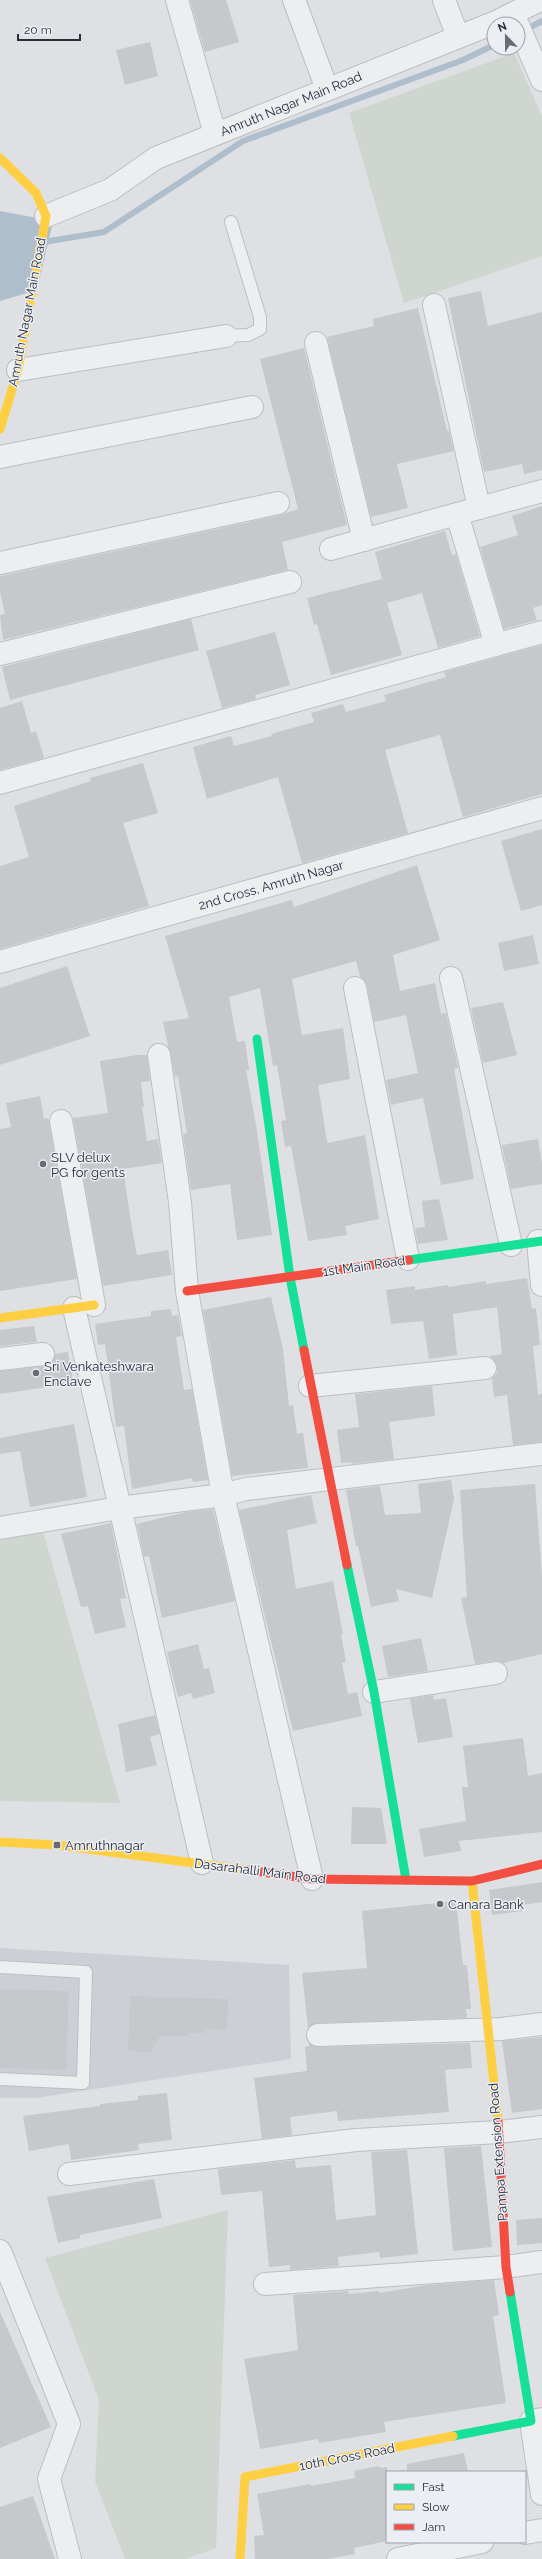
<svg xmlns="http://www.w3.org/2000/svg" width="542" height="2559" viewBox="0 0 542 2559" font-family="Raleway,sans-serif">
	<style>
		.built { fill: #ccd0d6 }
		.green { fill: #cfd6cf }
		.water { fill: #aebecc }
		.lines { fill: none; stroke-linecap: round; stroke-linejoin: round }
		.stream { stroke: #aebecc; stroke-width: 6 }
		.building { fill: #c6c8cb }
		.lane-casing { stroke: #bcbec1; stroke-width: 14 }
		.street-casing { stroke: #bcbec1; stroke-width: 24 }
		.lane { stroke: #edeef0; stroke-width: 12 }
		.street { stroke: #edeef0; stroke-width: 22 }
		.fast { stroke: #16e098; stroke-width: 9 }
		.slow { stroke: #ffcf43; stroke-width: 9 }
		.jam { stroke: #f24e42; stroke-width: 9 }
		.poi-dot { fill: #676c75; stroke: #ebeef3; stroke-width: 1.5 }
		.labels { text-anchor: middle; dominant-baseline: central; stroke-width: 3; stroke-linejoin: round; paint-order: stroke }
		.street-label { font-size: 13px; fill: #272e3a; stroke: #ebeef3 }
		.poi-label { font-size: 13px; fill: #272e3a; stroke: #ebeef3; text-anchor: start }
	</style>
	<rect width="100%" height="100%" fill="#dee0e3"/>
	<path class="built" d="M0,1948L289,1965L291,2059L36,2098H0Z"/>
	<g class="green">
		<path d="M514,53L542,116V256L404,303L349,113Z"/>
		<path d="M43,1531L120,1803L0,1801V1540Z"/>
		<path d="M228,2210L216,2548L186,2559H125L95,2481L99,2400L45,2258Z"/>
	</g>
	<path class="water" d="M0,211L53,221L37,290L0,301Z"/>
	<g class="lines">
		<g class="stream">
			<path d="M525,30L542,21"/>
			<path d="M44,242L104,232L243,141L463,60L494,45"/>
		</g>
	</g>
	<g class="building">
		<path d="M190,0H226L239,42L205,52Z"/>
		<path d="M150,42L158,76L125,85L116,50Z"/>
		<path d="M481,291L488,326L542,312V470L524,474L522,464L484,472L448,298Z"/>
		<path d="M418,308L447,431H449L454,451L397,464L408,508L371,517L327,337L374,326L373,319Z"/>
		<path d="M304,348L347,525L282,542L288,570L3,640L0,615L5,614L0,592V576L281,515L298,509L260,359Z"/>
		<path d="M542,506V605L533,608L537,620L504,629L480,547L518,535L512,516Z"/>
		<path d="M445,531L452,555L456,554L480,636L438,648L422,593L387,603L402,655L331,675L317,624L314,625L307,598L382,579L375,552Z"/>
		<path d="M191,619L199,650L10,700L2,667Z"/>
		<path d="M275,632L290,685L255,695L256,699L222,708L206,651Z"/>
		<path d="M542,645V794L463,817L440,735L385,750L408,833L302,863L278,777L207,799L193,747L231,736L234,746L272,736L271,734L314,722L311,713L343,704L346,712L386,701L384,695L446,677L444,672Z"/>
		<path d="M22,701L31,733L36,731L44,758L0,770V708Z"/>
		<path d="M143,763L158,813L123,823L149,906L0,949V866L29,857L14,806L91,781L90,778Z"/>
		<path d="M542,829V905L521,911L501,841Z"/>
		<path d="M417,865L440,940L393,955L400,991L435,983L441,1014L446,1013L458,1068L454,1069L474,1179L441,1185L423,1098L391,1105L386,1080L418,1073L406,1015L374,1022L367,986L360,976L356,961L292,979L302,1035L343,1028L350,1079L318,1085L327,1141L328,1143L365,1135L379,1219L345,1226L347,1235L308,1241L291,1146L285,1147L281,1121L286,1120L277,1065L273,1066L260,988L229,997L237,1042L245,1041L249,1070H246L256,1125L272,1235L237,1240L230,1184L191,1190L183,1134L187,1133L178,1076L175,1077L163,1022L189,1018L165,936L292,900L294,907Z"/>
		<path d="M533,935L539,964L504,971L498,943Z"/>
		<path d="M67,966L90,1036L0,1065V988Z"/>
		<path d="M503,1002L517,1055L483,1063L471,1008Z"/>
		<path d="M137,1055H147L150,1081L141,1082L144,1107H142L147,1141L158,1139L162,1163L123,1169L132,1228L137,1255L168,1250L172,1275L103,1286L73,1118L108,1113L100,1061Z"/>
		<path d="M40,1096L44,1119L48,1118L49,1122L77,1279L0,1291V1129L11,1127L6,1103Z"/>
		<path d="M538,1139L542,1163V1184L511,1189L502,1145Z"/>
		<path d="M439,1199L448,1240L418,1244L415,1228L425,1227L422,1201Z"/>
		<path d="M527,1278L532,1309L536,1308L540,1345L533,1346L538,1395L542,1394V1442L513,1445L507,1395L494,1397L492,1378L497,1373V1366L490,1356L502,1354L497,1307L453,1314L457,1355L429,1359L423,1321L391,1324L386,1290L415,1286V1290L448,1285V1287L486,1281V1284Z"/>
		<path d="M271,1297L283,1349L289,1406L293,1405L297,1434L303,1433L308,1468L232,1476L203,1310Z"/>
		<path d="M171,1309L172,1316L178,1315L182,1336L176,1337L184,1390L192,1389L208,1480L193,1482L192,1478L132,1489L124,1426L116,1427L105,1344L98,1345L95,1324L151,1316V1311Z"/>
		<path d="M34,1326L37,1342L0,1346V1330Z"/>
		<path d="M68,1352L73,1383L0,1394V1371L45,1366L51,1364L55,1354Z"/>
		<path d="M432,1386L435,1416L389,1422L394,1459L352,1464L351,1462L341,1463L337,1430L359,1427L355,1394Z"/>
		<path d="M74,1424L87,1497L30,1507L20,1451L0,1454V1438Z"/>
		<path d="M451,1480L454,1499L432,1598L396,1589L399,1601L371,1607L358,1546H356L346,1490L380,1486L385,1515L421,1513L418,1484Z"/>
		<path d="M535,1484L542,1576V1654L503,1663L494,1661L475,1664L461,1598L467,1597L460,1490Z"/>
		<path d="M311,1495L317,1523L287,1530L296,1589L333,1581L343,1634L341,1635L346,1662L342,1663L348,1694L357,1692L362,1716L293,1731L239,1510Z"/>
		<path d="M213,1509L235,1601L162,1618L149,1556L144,1557L137,1524L186,1512Z"/>
		<path d="M111,1523L126,1598L120,1599L126,1627L95,1634L88,1606L81,1607L61,1534Z"/>
		<path d="M421,1638L428,1671L388,1677L382,1646Z"/>
		<path d="M198,1644L204,1669L209,1668L215,1693L193,1699L191,1693L178,1697L167,1652Z"/>
		<path d="M433,1695L434,1700L446,1698L453,1737L418,1743L410,1699Z"/>
		<path d="M155,1715L160,1734L150,1737L157,1765L126,1772L118,1724Z"/>
		<path d="M523,1738L528,1776L542,1773V1832L459,1841L461,1851L424,1857L419,1829L466,1821L462,1787H468L463,1746Z"/>
		<path d="M352,1807L381,1808L387,1844H351Z"/>
		<path d="M542,1882V1902L522,1905L523,1911L492,1915L489,1890Z"/>
		<path d="M456,1901L463,1965H467L471,2009H466L467,2018L318,2023L308,2028L302,1973L367,1968L362,1911Z"/>
		<path d="M0,1989L69,1991L66,2070L0,2068Z"/>
		<path d="M130,1996L228,1999L227,2030L205,2029V2033H189L188,2036H160L150,2052L128,2051Z"/>
		<path d="M542,2037V2109L512,2113L502,2041Z"/>
		<path d="M309,2043L318,2047L470,2043L472,2068L445,2070L449,2112L338,2121L337,2111L290,2117L292,2135L262,2139L254,2078L307,2071L305,2047L309,2046Z"/>
		<path d="M167,2093L172,2140L138,2144L139,2150L71,2160L69,2144L29,2151L23,2116L100,2106V2104L138,2100V2096Z"/>
		<path d="M481,2146L492,2247L453,2251L444,2148Z"/>
		<path d="M407,2150L418,2254L380,2258L379,2252L338,2257L339,2266L290,2270V2265L269,2267L262,2191L221,2195L218,2169L295,2160L296,2168L331,2165L336,2220L376,2215L371,2152Z"/>
		<path d="M154,2179L162,2218L80,2235V2238L58,2243L47,2197Z"/>
		<path d="M542,2218V2243L517,2245L516,2220Z"/>
		<path d="M494,2280L499,2315L493,2316L506,2403L384,2422L386,2432L319,2443L318,2439L260,2449L244,2359L298,2350L293,2295L348,2291L349,2294L379,2291V2293L427,2285Z"/>
		<path d="M0,2312L51,2427L0,2448Z"/>
		<path d="M464,2453L468,2472H407V2464Z"/>
		<path d="M379,2466L380,2468L387,2467V2541L354,2548L355,2554L328,2559H255L254,2536L264,2535L257,2494L310,2484L311,2486L355,2478L354,2471Z"/>
		<path d="M33,2496L55,2559H0V2507Z"/>
	</g>
	<g class="lines">
		<defs>
			<g id="lane">
				<path d="M226,336L248,335L260,329V317L231,222"/>
				<path d="M0,1967L86,1972L83,2083L0,2079"/>
			</g>
			<g id="street">
				<path d="M177,0L215,134"/>
				<path d="M294,0L327,89"/>
				<path d="M444,0L458,37"/>
				<path d="M518,25L542,80"/>
				<path d="M46,216L110,190L156,158L496,22L540,0"/>
				<path d="M434,305L479,508"/>
				<path d="M316,343L364,540"/>
				<path d="M18,370L226,336"/>
				<path d="M0,457L252,407"/>
				<path d="M331,549L457,514"/>
				<path d="M0,563L278,503"/>
				<path d="M496,645L457,514L542,491"/>
				<path d="M0,654L290,582"/>
				<path d="M0,783L542,632"/>
				<path d="M0,962L542,808"/>
				<path d="M451,978L511,1245"/>
				<path d="M355,988L408,1259"/>
				<path d="M159,1055L180,1202L187,1291L223,1495L312,1879"/>
				<path d="M61,1121L94,1305"/>
				<path d="M538,1241L542,1285"/>
				<path d="M74,1308L202,1863"/>
				<path d="M0,1359L43,1354"/>
				<path d="M310,1386L485,1368"/>
				<path d="M0,1528L119,1508L223,1495L246,1489L542,1454"/>
				<path d="M374,1692L496,1673"/>
				<path d="M318,2035L501,2029L542,2024"/>
				<path d="M69,2174L356,2140L499,2132L542,2127"/>
				<path d="M0,2251L69,2424L49,2479L70,2559"/>
				<path d="M265,2284L506,2267L542,2262"/>
				<path d="M542,2419L531,2421L542,2494"/>
				<path d="M525,2533L542,2530"/>
				<path d="M398,2559L482,2542"/>
			</g>
		</defs>
		<use href="#lane" class="lane-casing"/>
		<use href="#street" class="street-casing"/>
		<use href="#lane" class="lane"/>
		<use href="#street" class="street"/>
		<g class="fast">
			<path d="M257,1039L290,1277L304,1350"/>
			<path d="M409,1260L542,1241"/>
			<path d="M347,1565L374,1692L406,1880"/>
			<path d="M453,2436L531,2421L510,2292"/>
		</g>
		<g class="slow">
			<path d="M0,158L36,193L46,216L18,370L0,429"/>
			<path d="M0,1318L94,1305"/>
			<path d="M0,1842L57,1845L247,1870"/>
			<path d="M472,1881L498,2121"/>
			<path d="M240,2559L245,2477L453,2436"/>
		</g>
		<g class="jam">
			<path d="M187,1291L409,1260"/>
			<path d="M304,1350L347,1565"/>
			<path d="M247,1870L312,1879L472,1881L542,1864"/>
			<path d="M498,2121L506,2267L510,2292"/>
		</g>
	</g>
	<g class="poi-dot">
		<circle cx="43" cy="1164" r="4"/>
		<circle cx="36" cy="1373" r="4"/>
		<rect x="53" y="1841" width="8" height="8" rx="2"/>
		<circle cx="440" cy="1904" r="4"/>
	</g>
	<g class="labels">
		<g class="street-label">
			<text transform="translate(291 104) rotate(-22)">Amruth Nagar Main Road</text>
			<text transform="translate(27 312) rotate(-79)">Amruth Nagar Main Road</text>
			<text transform="translate(271 885) rotate(-16)">2nd Cross, Amruth Nagar</text>
			<text transform="translate(364 1266) rotate(-8)">1st Main Road</text>
			<text transform="translate(260 1871) rotate(7)">Dasarahalli Main Road</text>
			<text transform="translate(498 2152) rotate(-94)">Pampa Extension Road</text>
			<text transform="translate(347 2457) rotate(-11)">10th Cross Road</text>
		</g>
		<g class="poi-label">
			<text x="51" y="1157">SLV delux<tspan x="51" dy="15">PG for gents</tspan></text>
			<text x="44" y="1366">Sri Venkateshwara<tspan x="44" dy="15">Enclave</tspan></text>
			<text x="65" y="1845">Amruthnagar</text>
			<text x="448" y="1904">Canara Bank</text>
		</g>
	</g>
	<rect x="386" y="2471" width="140" height="72" fill="#ebeef3" stroke="#9da1a9"/>
	<rect x="394" y="2484" width="20" height="6" fill="#16e098" stroke="#9da1a9"/>
	<text x="422" y="2491" font-size="12" fill="#272e3a">Fast</text>
	<rect x="394" y="2504" width="20" height="6" fill="#ffcf43" stroke="#9da1a9"/>
	<text x="422" y="2511" font-size="12" fill="#272e3a">Slow</text>
	<rect x="394" y="2524" width="20" height="6" fill="#f24e42" stroke="#9da1a9"/>
	<text x="422" y="2531" font-size="12" fill="#272e3a">Jam</text>
	<g transform="translate(506 36) rotate(338)"><circle r="19" fill="#ebeef3" stroke="#9da1a9"/>
	<path d="M0-3L7 15L0 10L-7 15Z" fill="#676c75"/>
	<text y="-6" font-size="11" font-weight="bold" text-anchor="middle" fill="#272e3a">N</text>
	</g>
	<path d="M18 34v6h62v-6" fill="none" stroke="#272e3a" stroke-width="2"/>
	<text x="24" y="34" font-size="12" fill="#272e3a" stroke="#ebeef3" stroke-width="3" paint-order="stroke">20 m</text>
</svg>
